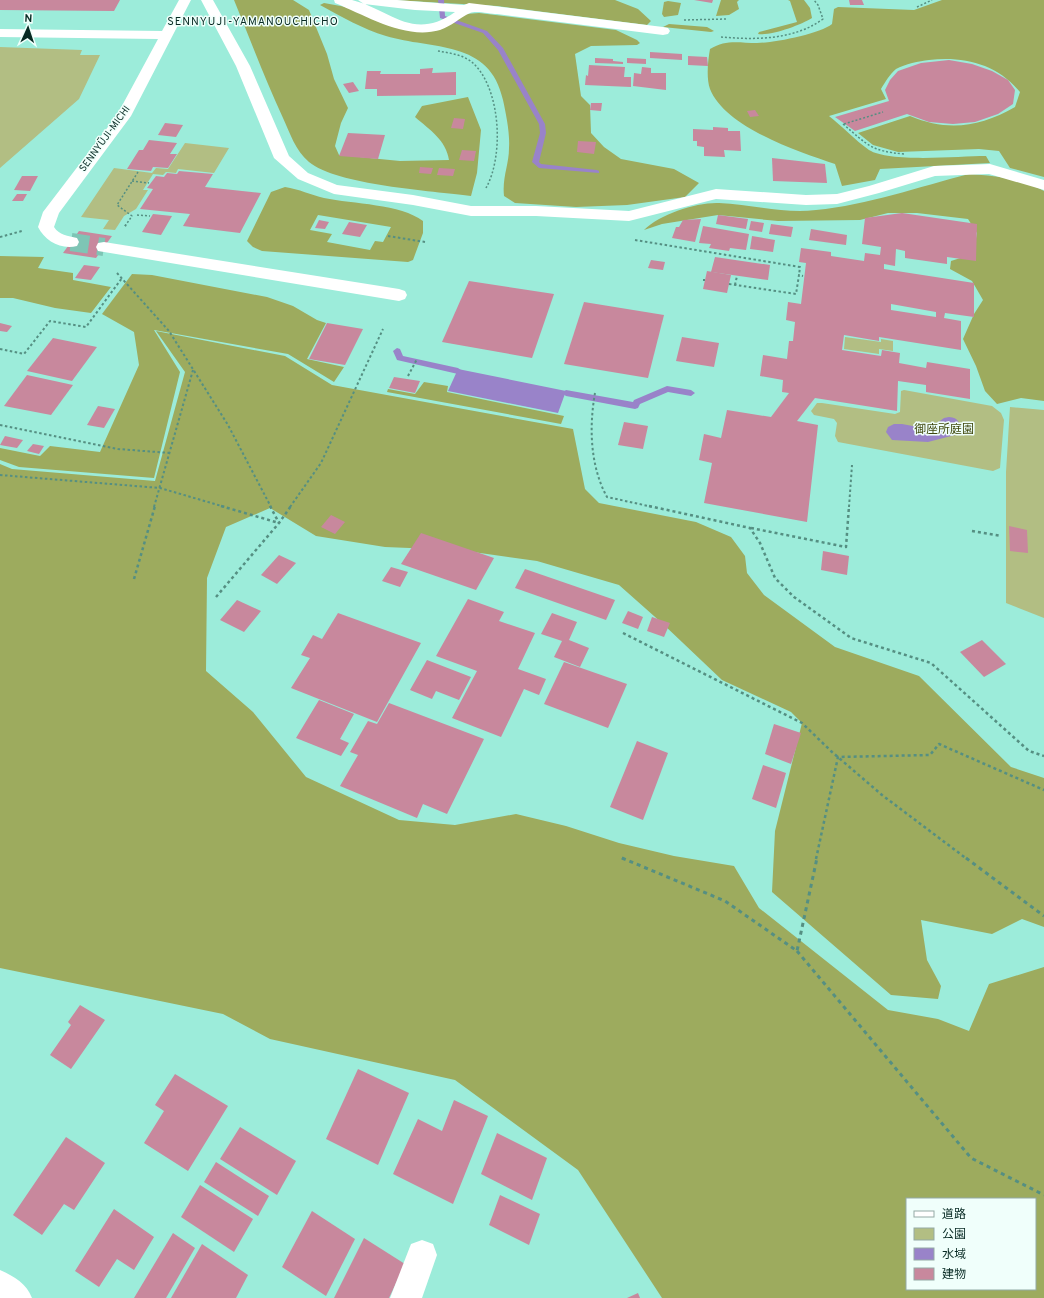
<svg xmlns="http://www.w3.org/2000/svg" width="1044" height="1298" viewBox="0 0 1044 1298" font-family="Overpass,'Noto Sans JP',sans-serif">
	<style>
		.green { fill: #b2be83 }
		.forest { fill: #9dab5e; fill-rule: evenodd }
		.water { fill: #9983c9 }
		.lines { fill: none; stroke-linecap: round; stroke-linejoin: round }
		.stream { fill: #9983c9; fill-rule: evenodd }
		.building { fill: #c8889d; fill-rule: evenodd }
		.minor-tunnel { stroke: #7ec5b5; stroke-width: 18; stroke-dasharray: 18 9; stroke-linecap: butt }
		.path-far3 { stroke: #558f82; stroke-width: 1.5; stroke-dasharray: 2 2; stroke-linecap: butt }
		.path-far2 { stroke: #558f82; stroke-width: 2; stroke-dasharray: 2.5 2.5; stroke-linecap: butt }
		.path-far1 { stroke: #558f82; stroke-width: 2.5; stroke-dasharray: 3 3; stroke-linecap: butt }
		.path { stroke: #558f82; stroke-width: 3; stroke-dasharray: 4 4; stroke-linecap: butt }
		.minor { fill: #fff; fill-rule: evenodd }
		.labels { text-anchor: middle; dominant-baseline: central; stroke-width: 3; stroke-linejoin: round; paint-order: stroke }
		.far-street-label { font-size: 10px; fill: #072a23; stroke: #f0fffb }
		.far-neighbourhood-label { font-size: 11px; letter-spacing: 1px; fill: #072a23; stroke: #f0fffb }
		.park-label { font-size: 12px; fill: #3f480d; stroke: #f0fffb }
	</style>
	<rect width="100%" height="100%" fill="#9cecda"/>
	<g class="green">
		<path d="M0,47L82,50L80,55H100L79,99L0,168Z"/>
		<path d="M185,143L229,148L214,173L178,169L176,173L166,172L163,175L153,174L143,190H148L136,209L124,216L115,230L103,229L109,220L81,217L114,168L152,173L156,168L168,169Z"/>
		<path d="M845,337L881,342V339L893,341V351L879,349V354L844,349Z"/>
		<path d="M904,390L992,406L1001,413L1004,420L1000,468L993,471L838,442L835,436L837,423L834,419L814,415L811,411L817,403H822L895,414L900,412L901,391Z"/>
		<path d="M1010,407L1044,410V618L1006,603V472Z"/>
	</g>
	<g class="forest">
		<path d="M234,0H293L309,10L327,54L334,79L348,108L341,123L335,146L339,155L400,161L449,160C446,140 430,130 415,117L422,106L468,97L481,130L477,173L471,196C433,191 336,185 309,162C295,150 290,133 283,118C265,79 250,39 234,0Z"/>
		<path d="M392,0H615L638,9L651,21L647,25L497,6Z"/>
		<path d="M721,0H739L737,2L739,9L729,15L716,16Z"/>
		<path d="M788,0H804L810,8L812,18C801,25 771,36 758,34L759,32L797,22L790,1Z"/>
		<path d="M942,0H1044V177L1010,168L999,151L979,149L898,152L873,145L858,133L910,116C948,132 980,127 1015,107L1020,92C997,64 964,56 929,60C919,61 905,64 896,69C890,74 885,82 881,89L886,99L829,116C842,126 855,140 869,150C890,163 959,156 986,156L990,163L880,169L875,180L842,186L835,164C798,152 725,127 710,89C706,78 708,60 710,49C726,39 739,43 757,43C773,43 820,34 832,24L834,9L838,7L914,10Z"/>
		<path d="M668,1L681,3L678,15L664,17L662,14L664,2Z"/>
		<path d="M324,3L346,7L419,32L439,30L466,14L479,13L616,30L637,40L640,43L637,45L591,46L575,54L581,96L590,105L591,133L604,147L621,159L674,169L699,183L685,197L627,205L576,207L515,203L504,196C502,177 509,165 509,148C510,133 506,114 503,100C490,39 432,50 386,36C363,29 342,17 320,5Z"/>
		<path d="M669,24L707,27L714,31L711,32L663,27Z"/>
		<path d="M969,174C995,176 1021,178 1044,191V401L1021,398L997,404L985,391L976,366L963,339L974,314L983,300L972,281L950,269L951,261L973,254L977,233L968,219L917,213H888L860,220L778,221L718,215L662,224L644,230C660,214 697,202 719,203C751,204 783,214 816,210C868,205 918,187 969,174Z"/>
		<path d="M285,187C299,189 311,195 324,198C353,204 401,204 423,221V233L413,260L408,262L262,251L253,247L247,241L271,192ZM318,215L391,227L383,242L375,241L370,250L327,242L332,234L310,230Z"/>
		<path d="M0,256L44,257L38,268L73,273V280L111,287L91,313L55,308L13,298H0Z"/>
		<path d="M132,274L152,275L267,297L293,306L317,320L326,323L307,359L344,367L334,382L288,354L154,330L180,372L154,478L19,467L0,460V448L40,456L50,446L100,452L139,365L134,332L102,314Z"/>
		<path d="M156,331L285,356L332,385L573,429L585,489L599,503L696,522L731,537L745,556L747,573L764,595L835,647L919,676L1011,767L1044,778V927L1022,919L992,934L921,920L927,960L941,986L938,999L891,995L772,892L775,831L802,723L791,712L722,680L663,624L619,585L537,561L459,550L385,547L316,536L270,508L226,527L207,578L206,671L253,712L306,777L399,820L455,825L516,814L566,826L619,843L674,856L734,866L759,908L888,1010L938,1019L969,1031L989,984L1044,967V1298H662L578,1170L455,1080L270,1039L223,1014L0,968V464L12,469L155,481L185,372ZM907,1199H1035V1289H907Z"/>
		<path d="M424,382L448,386L447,392L564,416L561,424L387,392L388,389L415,394Z"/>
	</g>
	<g class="water">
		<path d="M458,369L566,391L558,413L448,391Z"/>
		<path d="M949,417C959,418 959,422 961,431L959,434L928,442L892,440L886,432L888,427L894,424H902L929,429L944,418Z"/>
	</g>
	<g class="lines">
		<g class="stream">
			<path d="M438,0H444L445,16L487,31L503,48L545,124L546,133L539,162L541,164L597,170L599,171V173L539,168L532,162L540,133L539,124L498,50L483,33L440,18Z"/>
			<path d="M397,348L400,349L403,356L458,368L462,371L458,374L397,360L393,351Z"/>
			<path d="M667,386L691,390L695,393L691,396L668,392L640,404L638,408L635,409L566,396L562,393L566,390L633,402L634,400Z"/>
		</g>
	</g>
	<g class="building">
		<path d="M0,0H120L114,11L0,10Z"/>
		<path d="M694,0H713L712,3Z"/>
		<path d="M849,0H862L864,5H850Z"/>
		<path d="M650,52L682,54V60L650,58Z"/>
		<path d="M688,56L707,57L708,66L688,65Z"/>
		<path d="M595,58L613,59V61L623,62V64L595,63Z"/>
		<path d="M627,58L646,59V64L627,63Z"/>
		<path d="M949,60L972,64L992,71L1008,80L1015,90L1013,104L998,114L975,122L953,124L929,122L907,114L855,131L835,117L889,101L885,90L890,80L898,71L921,63Z"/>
		<path d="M589,65L625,67L624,77H631V87L585,85L586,75L588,76Z"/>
		<path d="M642,67L651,68V73H666V90L633,86L634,73L641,74Z"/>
		<path d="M433,68L432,73L456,72V95L377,96V89H365L367,71H381L380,74H420V69Z"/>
		<path d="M353,82L359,91L349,93L343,84Z"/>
		<path d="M591,103H602L601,111L590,110Z"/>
		<path d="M755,110L759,116L750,117L747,111Z"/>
		<path d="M454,118L465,119L463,129L451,128Z"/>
		<path d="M165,123L183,125L176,137L158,135Z"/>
		<path d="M713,127L728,128V131H740L741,151L724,150L725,157L704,156V147L697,146V141H693V129L713,130Z"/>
		<path d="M348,133L385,135L378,159L339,156Z"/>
		<path d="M149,140L177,143L170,154H177L168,168L153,167L151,171L127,169L139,150H143Z"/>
		<path d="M578,141L596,142L594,154L577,152Z"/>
		<path d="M462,150L476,151L474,161L459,160Z"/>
		<path d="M772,158L825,164L827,183L773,181Z"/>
		<path d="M420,167L433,168L431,174L419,173Z"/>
		<path d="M439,168L455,169L453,176L437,175Z"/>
		<path d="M179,171L213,174L205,187L261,193L240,233L183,226L190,214L140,209L153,189L147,188L156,176L164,177L167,173L177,174Z"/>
		<path d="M22,176H38L30,191L14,190Z"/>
		<path d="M17,194H27L23,201H12Z"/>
		<path d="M902,213L977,224L976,261L947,257V264L905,258V251L896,249L895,266L884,264V269L974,283V317L945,313L944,318L961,321V350L879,337V341L844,335L842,350L881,356L882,350L900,353L899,363L926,368L927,362L970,369V399L926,392V385L898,381L897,411L815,398L797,421L818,425L807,522L704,503L712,463L699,460L704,434L721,438L727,410L771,417L789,393L782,392L783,380L760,376L763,355L787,359L789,341H793L795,322L786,320L788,302L801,304L806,263L799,262L801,248L831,252V256L864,261L865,253L880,255L881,247L862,244L865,218ZM891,304L936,312V317L891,310Z"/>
		<path d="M153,214L172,216L161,235L142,232Z"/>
		<path d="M718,215L748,219L746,229L716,224Z"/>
		<path d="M701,219L695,242L672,238L676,227H679L683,220Z"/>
		<path d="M319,220L329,222L325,229L315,228Z"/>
		<path d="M751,221L764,223L762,232L749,230Z"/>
		<path d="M349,222L367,225L360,237L342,234Z"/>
		<path d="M771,224L793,227L791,237L769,234Z"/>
		<path d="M703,226L749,234L746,250L730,248L729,251L709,248L711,244L699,243Z"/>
		<path d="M811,229L847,235L846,245L809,240Z"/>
		<path d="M79,231L112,236L96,258L63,253Z"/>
		<path d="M752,236L775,240L773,252L750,249Z"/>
		<path d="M715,257L770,265L768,280L711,272Z"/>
		<path d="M651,260L665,262L663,270L648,268Z"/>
		<path d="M84,265L100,267L91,280L75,278Z"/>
		<path d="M707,271L731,275L727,293L703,289Z"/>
		<path d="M469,281L554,294L532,358L442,342Z"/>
		<path d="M584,302L664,315L648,378L564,364Z"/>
		<path d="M0,323L12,326L7,332L0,331Z"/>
		<path d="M327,323L363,329L345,365L309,359Z"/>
		<path d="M682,337L719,343L714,367L676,361Z"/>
		<path d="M53,338L97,347L72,381L27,371Z"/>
		<path d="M27,375L73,385L51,415L4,406Z"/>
		<path d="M394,377L420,381L415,393L389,388Z"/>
		<path d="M98,406L115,409L104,428L87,425Z"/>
		<path d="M624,422L648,426L643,449L618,445Z"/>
		<path d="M5,436L23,440L17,448L0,445Z"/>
		<path d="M33,444L44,446L39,454L27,451Z"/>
		<path d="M331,515L345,522L335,534L321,527Z"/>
		<path d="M1009,526L1027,530L1028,553L1010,551Z"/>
		<path d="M421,533L494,558L476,590L401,564Z"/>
		<path d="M823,551L849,556L847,575L821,570Z"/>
		<path d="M279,555L296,563L277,584L261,575Z"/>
		<path d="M391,567L408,572L400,587L382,581Z"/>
		<path d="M525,569L615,600L606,620L515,588Z"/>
		<path d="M468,599L504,612L499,621L535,633L518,669L546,679L539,695L524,689L501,737L452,718L477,671L436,656Z"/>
		<path d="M237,600L261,611L244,632L220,620Z"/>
		<path d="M628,611L643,617L638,629L622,623Z"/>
		<path d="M338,613L421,643L377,722L291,688L310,658L301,655L313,635L322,639Z"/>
		<path d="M552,613L577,622L569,640L589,648L580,667L554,657L562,641L541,634Z"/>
		<path d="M652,617L670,623L664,637L647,631Z"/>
		<path d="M982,640L1006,664L984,677L960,652Z"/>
		<path d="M427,660L471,677L459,700L436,691L432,699L410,690Z"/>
		<path d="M564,662L627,684L608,728L544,704Z"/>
		<path d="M319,700L354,714L340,739L349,743L341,756L296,738Z"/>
		<path d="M389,703L484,739L447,814L423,804L417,818L340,786L358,755L350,752L368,721L377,724Z"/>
		<path d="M774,724L801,733L791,764L765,754Z"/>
		<path d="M637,741L668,753L643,820L610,807Z"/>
		<path d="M763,765L786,773L776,808L752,799Z"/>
		<path d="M80,1005L105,1020L71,1069L50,1055L71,1025L68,1022Z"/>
		<path d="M358,1069L409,1093L378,1165L326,1139Z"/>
		<path d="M175,1074L228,1106L188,1171L144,1143L164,1111L155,1105Z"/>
		<path d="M454,1100L488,1116L453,1204L393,1174L418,1119L442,1131Z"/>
		<path d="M240,1127L296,1161L277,1195L220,1159Z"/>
		<path d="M497,1133L547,1158L532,1200L481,1174Z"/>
		<path d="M66,1137L105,1163L74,1210L64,1204L42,1235L13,1215Z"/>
		<path d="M216,1162L269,1196L258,1216L204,1182Z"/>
		<path d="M200,1185L253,1219L234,1252L181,1217Z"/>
		<path d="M500,1195L540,1214L529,1245L489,1225Z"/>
		<path d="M114,1209L154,1237L134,1270L117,1259L99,1287L75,1271Z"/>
		<path d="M312,1211L355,1239L326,1296L282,1267Z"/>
		<path d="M173,1233L195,1248L166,1298H134Z"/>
		<path d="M364,1238L405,1264L389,1298H334Z"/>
		<path d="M202,1244L248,1275L236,1298H171Z"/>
		<path d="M638,1293L640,1298H627Z"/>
	</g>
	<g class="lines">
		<path class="minor-tunnel" d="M71,242L104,247"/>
		<g class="path-far3">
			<path d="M917,7L932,0"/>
			<path d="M684,20L726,19"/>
			<path d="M721,37C756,40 794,40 823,19L818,5L814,0"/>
			<path d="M438,51C450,53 464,55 473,63C501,89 504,156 486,188"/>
			<path d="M843,124C868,145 870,151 904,154"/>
			<path d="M844,124L883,112"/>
			<path d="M132,181L149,183"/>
			<path d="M137,215L150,216"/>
			<path d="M125,226L132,216L117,205L138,172"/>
		</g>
		<g class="path-far2">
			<path d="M125,226L126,225"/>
			<path d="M388,236L425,242"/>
			<path d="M0,237L22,231"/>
			<path d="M635,240L800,267L799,275"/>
			<path d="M117,273L169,331L228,425L271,507"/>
			<path d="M703,280H705"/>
			<path d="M729,284L796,294L799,275L803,276"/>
			<path d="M735,285L737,276"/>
			<path d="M0,349L24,354L50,321L86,327L122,278"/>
			<path d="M408,376L417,359"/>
			<path d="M595,393C589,427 590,466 607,497L653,507"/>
			<path d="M0,425L118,449L170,453"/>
			<path d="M0,475L160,488L225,507"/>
			<path d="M154,507L193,370"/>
			<path d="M290,507L321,463L383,329"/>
			<path d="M849,507L852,465"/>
		</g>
		<g class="path-far1">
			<path d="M221,506L279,523"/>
			<path d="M270,506L279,523"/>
			<path d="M649,506L750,528L760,543L775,578L794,597L851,638L931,663L1029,751L1044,756"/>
			<path d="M751,528L846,547L849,506"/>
			<path d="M972,531L1001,536"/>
			<path d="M134,579L155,506"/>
			<path d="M216,597L279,523L291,506"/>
			<path d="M623,633L802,723L832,752L882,795L967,859"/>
			<path d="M622,858L624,859"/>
			<path d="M816,859L838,757L930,755L939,744L1044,790"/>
		</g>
		<g class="path">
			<path d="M622,858L725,901L797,951L817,858"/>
			<path d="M966,858L1044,916"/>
			<path d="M797,951L971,1158L1044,1195"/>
		</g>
		<g class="minor">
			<path d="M179,0H191L131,116L59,213L54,227C59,235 68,236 77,238L79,242L77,246C61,250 45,241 38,227L43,212L117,115L158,39L0,37V29L162,31Z"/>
			<path d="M201,0H213L250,66L289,156L308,173L337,185L413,195L471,206H536L629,211L716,189L806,195L837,194L869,186L934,166L990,164L1044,180V190L989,174L935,176L879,193L837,204L806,205L716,199L629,221L536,216H471L413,205L334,194L298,179L274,158L236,66Z"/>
			<path d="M334,0C339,0 346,0 352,0C391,10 413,42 455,12L415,10L364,4L358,0H397L464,5L469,3L663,27L668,28L670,31L668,34L663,35L497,14C490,14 476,10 470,13C459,18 452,26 440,30C405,40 367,16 335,3Z"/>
			<path d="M104,242L399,289L405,291L407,295L405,299L399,301L98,251L96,247L98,243Z"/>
			<path d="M422,1240L433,1244L437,1255L422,1298H390L411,1244Z"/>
			<path d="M0,1270C15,1277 26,1283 32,1298H0Z"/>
		</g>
	</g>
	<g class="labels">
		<g class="far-street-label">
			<text transform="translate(105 139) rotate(-54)">SENNYŪJI-MICHI</text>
		</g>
		<g class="far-neighbourhood-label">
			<text x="253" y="22">SENNYUJI-YAMANOUCHICHO</text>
		</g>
		<g class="park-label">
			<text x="944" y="430">御座所庭園</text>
		</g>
	</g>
	<rect x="906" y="1198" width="130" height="92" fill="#f0fffb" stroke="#93aaa5"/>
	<rect x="914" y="1211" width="20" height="6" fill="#ffffff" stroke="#93aaa5"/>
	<text x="942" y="1218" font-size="12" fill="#072a23">道路</text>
	<rect x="914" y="1228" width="20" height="12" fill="#b2be83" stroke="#93aaa5"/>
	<text x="942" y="1238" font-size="12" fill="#072a23">公園</text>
	<rect x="914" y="1248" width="20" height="12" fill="#9983c9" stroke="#93aaa5"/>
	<text x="942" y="1258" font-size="12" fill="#072a23">水域</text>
	<rect x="914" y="1268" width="20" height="12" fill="#c8889d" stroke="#93aaa5"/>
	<text x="942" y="1278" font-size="12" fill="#072a23">建物</text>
	<g transform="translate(28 28) rotate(3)" stroke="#f0fffb" stroke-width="3" paint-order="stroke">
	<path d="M0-3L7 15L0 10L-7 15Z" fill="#072a23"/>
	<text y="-6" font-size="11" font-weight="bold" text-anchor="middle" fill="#072a23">N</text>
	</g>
</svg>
